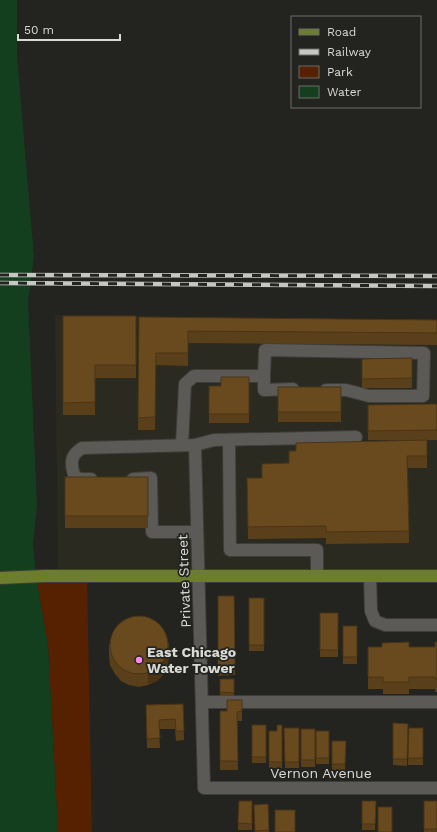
<svg xmlns="http://www.w3.org/2000/svg" width="437" height="832" viewBox="0 0 437 832" font-family="'Work Sans',sans-serif">
	<style>
		.built { fill: #2b2a20 }
		.green { fill: #552100 }
		.water { fill: #143f1f }
		.lines { fill: none; stroke-linecap: round; stroke-linejoin: round }
		.minor-casing { stroke: #3e3d3a; stroke-width: 14 }
		.major-casing { stroke: #3e3d3a; stroke-width: 14 }
		.minor { stroke: #5b5a56; stroke-width: 12 }
		.major { stroke: #6c7e2d; stroke-width: 12 }
		.rail-casing { stroke: #c6c6c3; stroke-width: 4.5 }
		.rail { stroke: #23231f; stroke-width: 3; stroke-dasharray: 9; stroke-linecap: butt }
		.wall { fill: #5a401a }
		.shaded-wall { fill: #4a3415 }
		.building { fill: #694a1e; stroke: #4a3415 }
		.poi-dot { fill: #f788ec; stroke: #23231f; stroke-width: 1.5 }
		.labels { text-anchor: middle; dominant-baseline: central; stroke-width: 3.5; stroke-linejoin: round; paint-order: stroke }
		.street-label { font-size: 14px; fill: #d9d9d6; stroke: #23231f }
		.poi-label { font-size: 14px; font-weight: bold; fill: #d9d9d6; stroke: #23231f; text-anchor: start }
	</style>
	<rect width="100%" height="100%" fill="#23231f"/>
	<path class="built" d="M55,315L437,320V572L58,571Z"/>
	<path class="green" d="M36,577L87,578L92,832H58L48,646Z"/>
	<path class="water" d="M0,0H17V57L34,257L28,301L37,506L33,542L36,577L48,646L58,832H0Z"/>
	<g class="lines">
		<defs>
			<g id="minor">
				<path d="M264,376L265,350L424,353L423,396H369L346,390H326"/>
				<path d="M229,440L230,550H317V576"/>
				<path d="M182,445L185,384L194,376H264V390L293,389"/>
				<path d="M195,445L204,788H437"/>
				<path d="M91,479H79L74,475C70,462 71,455 82,448L195,445L214,440L356,437"/>
				<path d="M133,479L151,478L152,532H197"/>
				<path d="M370,576L371,611L375,621L385,625H437"/>
				<path d="M202,702H437"/>
			</g>
			<path id="major" d="M0,578L44,576H437"/>
		</defs>
		<use href="#minor" class="minor-casing"/>
		<use href="#major" class="major-casing"/>
		<use href="#minor" class="minor"/>
		<use href="#major" class="major"/>
		<defs>
			<g id="rail">
				<path d="M0,275L437,276"/>
				<path d="M0,283L437,286"/>
			</g>
		</defs>
		<use href="#rail" class="rail-casing"/>
		<use href="#rail" class="rail"/>
	</g>
	<g class="wall">
		<path d="M63,316H136V378H95V415H63Z"/>
		<path d="M139,317L437,320V345L188,343V366L156,365L155,430H138Z"/>
		<path d="M412,358V388H362V359Z"/>
		<path d="M249,377V423H209V386H221Z"/>
		<rect x="278" y="387" width="63" height="35"/>
		<path d="M437,404V440H368V405Z"/>
		<path d="M427,440V468H408L409,543L326,544V538L248,539L247,478H262L289,463L296,451Z"/>
		<rect x="65" y="477" width="83" height="51"/>
		<path d="M218,596H234L235,675L218,676Z"/>
		<rect x="249" y="598" width="15" height="53"/>
		<rect x="320" y="613" width="18" height="44"/>
		<rect x="343" y="626" width="14" height="38"/>
		<path d="M437,642V692H435V689H409V694H383V689H368V647H435Z"/>
		<path d="M109,644L169,654L168,664L164,674L157,681L148,685L139,687L129,685L121,681L115,674L110,665L109,656Z"/>
		<rect x="220" y="679" width="14" height="17"/>
		<path d="M242,700V721H237L238,770H220V711H227Z"/>
		<path d="M183,704L184,740L176,741L175,729H159L160,748H147L146,705Z"/>
		<path d="M393,723L408,724L407,766L393,765Z"/>
		<rect x="252" y="725" width="14" height="38"/>
		<path d="M282,725V768H269V731H277Z"/>
		<path d="M284,728H299V768H285Z"/>
		<path d="M409,728H423V765H408Z"/>
		<rect x="301" y="729" width="14" height="38"/>
		<rect x="316" y="731" width="13" height="33"/>
		<path d="M332,741H346L345,770H332Z"/>
		<path d="M239,801H252V830H238Z"/>
		<path d="M362,801H376L375,830H362Z"/>
		<rect x="424" y="801" width="13" height="31"/>
		<path d="M268,804L269,832H255L254,805Z"/>
	</g>
	<path class="shaded-wall" d="M169,642L168,664L164,674L157,681L148,685V673Z"/>
	<g class="building">
		<path d="M63,316H136V365H95V402L63,403Z"/>
		<path d="M139,317L437,320V333L188,331V353H156L155,417L138,418Z"/>
		<path d="M412,358V378L362,379V359Z"/>
		<path d="M221,377H249V414H209V386H221Z"/>
		<rect x="278" y="387" width="63" height="25"/>
		<path d="M437,404V430L368,431V405Z"/>
		<path d="M427,440V456H407L409,531L326,532V526L248,527L247,478H262V464L289,463V451H296V443Z"/>
		<rect x="65" y="477" width="83" height="39"/>
		<path d="M218,596H234L235,666H218Z"/>
		<rect x="249" y="598" width="15" height="47"/>
		<rect x="320" y="613" width="18" height="37"/>
		<circle cx="139" cy="645" r="29"/>
		<rect x="343" y="626" width="14" height="31"/>
		<path d="M409,642V647H435V642H437V679H435V677H409V682H383V677H368V647H382V643Z"/>
		<path d="M220,679H234V693L220,692Z"/>
		<path d="M227,700H242V711L237,712L238,761H220V711H227Z"/>
		<path d="M183,704L184,731H176L175,719L159,720L160,738L147,739L146,705Z"/>
		<path d="M393,723L408,724L407,759H393Z"/>
		<rect x="252" y="725" width="14" height="32"/>
		<path d="M277,725H282V762H269V731H277Z"/>
		<path d="M284,728H299V762H285Z"/>
		<path d="M409,728H423V758H408Z"/>
		<rect x="301" y="729" width="14" height="31"/>
		<rect x="316" y="731" width="13" height="27"/>
		<path d="M332,741H346L345,764H332Z"/>
		<path d="M239,801H252V824L238,823Z"/>
		<path d="M362,801H376L375,824H362Z"/>
		<rect x="424" y="801" width="13" height="28"/>
		<path d="M268,804L269,830L255,831L254,805Z"/>
		<rect x="378" y="807" width="14" height="25"/>
		<rect x="275" y="810" width="20" height="22"/>
	</g>
	<circle class="poi-dot" cx="139" cy="660" r="4"/>
	<g class="labels">
		<g class="street-label">
			<text transform="translate(184 581) rotate(-92)">Private Street</text>
			<text x="321" y="773">Vernon Avenue</text>
		</g>
		<g class="poi-label">
			<text x="147" y="652">East Chicago<tspan x="147" dy="16">Water Tower</tspan></text>
		</g>
	</g>
	<rect x="291" y="16" width="130" height="92" fill="#23231f" stroke="#6c6c68"/>
	<rect x="299" y="29" width="20" height="6" fill="#6c7e2d" stroke="#6c6c68"/>
	<text x="327" y="36" font-size="12" fill="#d9d9d6">Road</text>
	<rect x="299" y="49" width="20" height="6" fill="#c6c6c3" stroke="#6c6c68"/>
	<text x="327" y="56" font-size="12" fill="#d9d9d6">Railway</text>
	<rect x="299" y="66" width="20" height="12" fill="#552100" stroke="#6c6c68"/>
	<text x="327" y="76" font-size="12" fill="#d9d9d6">Park</text>
	<rect x="299" y="86" width="20" height="12" fill="#143f1f" stroke="#6c6c68"/>
	<text x="327" y="96" font-size="12" fill="#d9d9d6">Water</text>
	<path d="M18 34v6h102v-6" fill="none" stroke="#d9d9d6" stroke-width="2"/>
	<text x="24" y="34" font-size="12" fill="#d9d9d6" stroke="#23231f" stroke-width="3" paint-order="stroke">50 m</text>
</svg>
